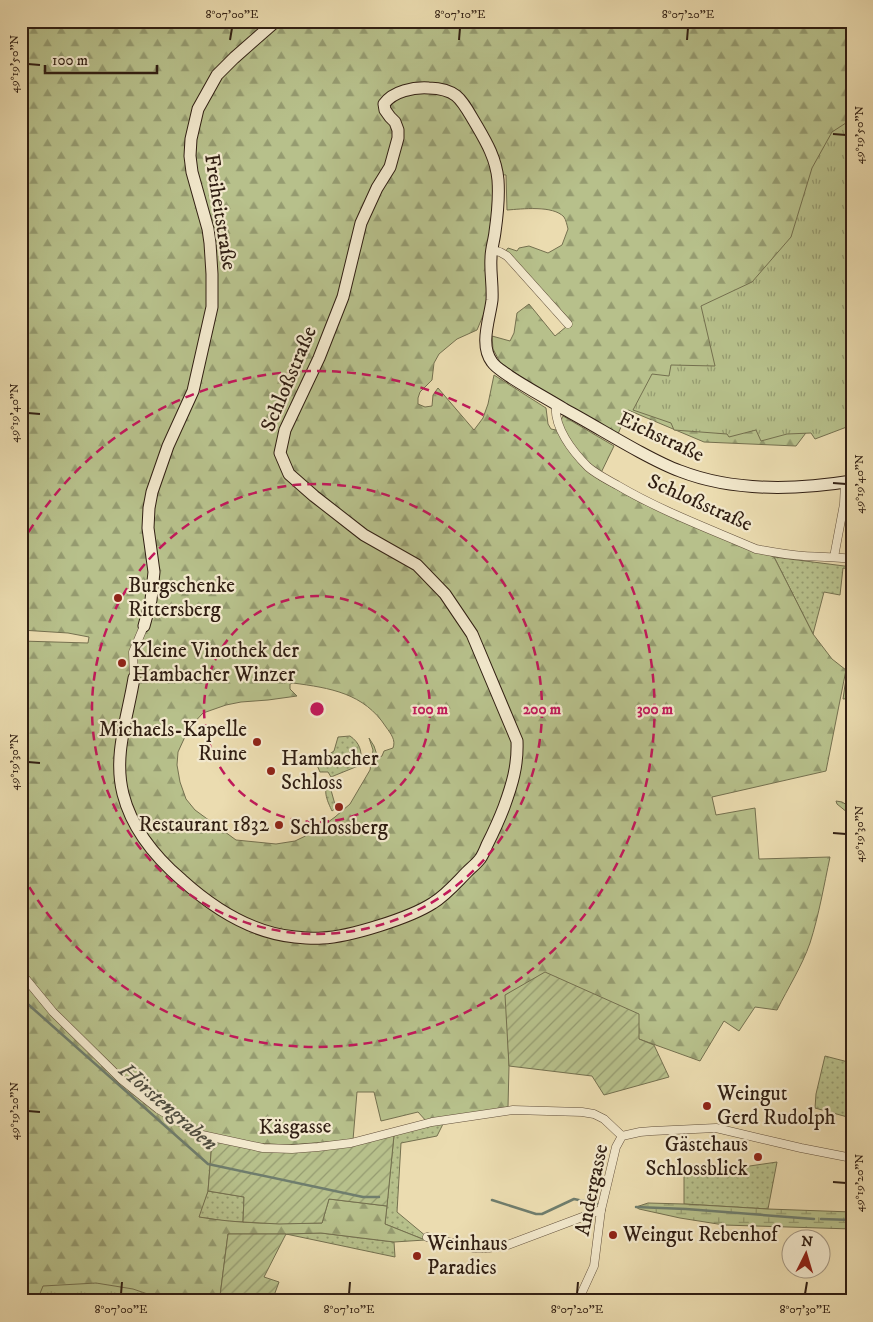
<svg xmlns="http://www.w3.org/2000/svg" width="873" height="1322" viewBox="0 0 873 1322" font-family="'IM FELL DW Pica',serif">
	<style>
		.grass { fill: url(#grass-dots); stroke: #74704f }
		.forest { fill: url(#forest-firs); stroke: #74704f; fill-rule: evenodd }
		.wetland { fill: url(#wetland-marsh); stroke: #74704f }
		.park { fill: url(#park-tufts); stroke: #74704f }
		.garden { fill: url(#garden-furrows); stroke: #74704f }
		.lines { fill: none; stroke-linecap: round; stroke-linejoin: round }
		.stream { stroke: #6f7d6d; stroke-width: 2.5 }
		.street-casing { stroke: #604e3a; stroke-width: 9 }
		.secondary-casing { stroke: #311f13; stroke-width: 13 }
		.street { stroke: #f2e8cc; stroke-width: 8 }
		.secondary { stroke: #f2e8cc; stroke-width: 11 }
		.ticks { fill: none; stroke: #311f13; stroke-width: 2 }
		.ring { fill: none; stroke: #c2185b; stroke-width: 2.5; stroke-dasharray: 9 6 }
		.poi-dot { fill: #8f2418; stroke: #f2e8cc; stroke-width: 2 }
		.labels { text-anchor: middle; dominant-baseline: central; stroke-width: 4.5; stroke-linejoin: round; paint-order: stroke }
		.street-label { font-size: 21px; fill: #311f13; stroke: #f2e8cc }
		.poi-label { font-size: 21px; fill: #311f13; stroke: #f2e8cc; text-anchor: start }
		.water-label { font-size: 22px; font-style: italic; fill: #504e40; stroke: #f2e8cc }
		.centre { fill: #c2185b; stroke: #f2e8cc; stroke-width: 2.5 }
		.ring-label { font-size: 15px; text-anchor: middle; font-weight: bold; fill: #c2185b; stroke: #f2e8cc; stroke-width: 4.5; stroke-linejoin: round; paint-order: stroke }
		.neatline { fill: none; stroke: #311f13; stroke-width: 2 }
		.ticks-label { font-size: 12px; text-anchor: middle; fill: #311f13 }
	</style>
	<defs>
		<pattern id="grass-dots" width="8" height="8" patternUnits="userSpaceOnUse" patternTransform="scale(1.25)"><rect width="8" height="8" fill="#b7c08b"/><path d="M2 2h.1M6 6h.1" fill="none" stroke="#959b70" stroke-width="1.8" stroke-linecap="round"/></pattern>
		<pattern id="forest-firs" width="22" height="20" patternUnits="userSpaceOnUse" patternTransform="scale(1.25)"><rect width="22" height="20" fill="#b7c08b"/><path d="M5 1l3.5 6h-7zM16 11l3.5 6h-7z" fill="#959b70"/></pattern>
		<pattern id="wetland-marsh" width="20" height="14" patternUnits="userSpaceOnUse" patternTransform="scale(1.25)"><rect width="20" height="14" fill="#b7c08b"/><path d="M1 5h8M5 5V1M11 12h8M15 12V8" fill="none" stroke="#959b70"/></pattern>
		<pattern id="park-tufts" width="24" height="20" patternUnits="userSpaceOnUse" patternTransform="scale(1.25)"><rect width="24" height="20" fill="#b7c08b"/><path d="M3 7l-1-3M5 7V3M7 7l1-3M15 17l-1-3M17 17v-4M19 17l1-3" fill="none" stroke="#959b70"/></pattern>
		<pattern id="garden-furrows" width="10" height="10" patternUnits="userSpaceOnUse" patternTransform="scale(1.25)"><rect width="10" height="10" fill="#b7c08b"/><path d="M-1 1l2-2M0 10L10 0M9 11l2-2" fill="none" stroke="#959b70"/></pattern>
	</defs>
	<rect width="100%" height="100%" fill="#ebdcb0"/>
	<filter id="stains"><feTurbulence type="fractalNoise" baseFrequency=".004" numOctaves="4"/><feColorMatrix values="0 0 0 0 .2 0 0 0 0 .09 0 0 0 0 .02 0 0 0 .5 -.17"/></filter>
	<radialGradient id="worn" r=".72"><stop offset=".6" stop-color="#630" stop-opacity="0"/><stop offset="1" stop-color="#630" stop-opacity=".3"/></radialGradient>
	<g class="grass">
		<path d="M774,557L852,567V569L843,568L840,595L824,592L813,634Z"/>
		<path d="M846,678L852,679V698L843,699Z"/>
		<path d="M350,736C360,743 362,751 361,763L358,766L331,777L328,772H320L316,763L334,751L338,737Z"/>
		<path d="M329,783L336,808L332,811C328,802 322,791 329,783Z"/>
		<path d="M836,801L842,802L852,808V820L848,813L837,804Z"/>
		<path d="M825,1056L852,1063L851,1118L815,1108L816,1094Z"/>
		<path d="M444,1122L437,1136L401,1143L397,1212L427,1237L425,1240L385,1224L394,1135Z"/>
		<path d="M777,1162L768,1209L684,1204V1173L709,1172Z"/>
		<path d="M208,1191L244,1197L243,1222L225,1221L198,1217Z"/>
		<path d="M321,1233L394,1242L395,1257L286,1234Z"/>
	</g>
	<path class="forest" d="M21,21H510L521,28L531,21H852V372L796,446L704,442L628,410L618,434L539,390L500,362L493,349L492,336L510,341L514,333L517,313L529,304L555,336L572,322L510,255L505,252L508,248L517,251L519,248L529,246L548,253L562,245L568,229C567,225 566,220 564,217C553,205 522,209 507,210L506,175L493,174V193L487,306L477,330L457,339L439,354L434,363L432,380L420,392L418,398V404L425,407L432,406L433,395L438,388L474,430L483,418L488,404L494,375L546,408L548,424L551,429L556,430L563,416L614,446L598,479L641,503L774,557L813,634L832,659L846,670L826,771L712,797L716,815L755,808L759,859L830,857C824,885 819,915 810,943C802,966 788,988 777,1010L755,1007L739,1031L724,1021L700,1061L639,1039L506,995L509,1066L508,1107L427,1122L418,1112L381,1121L374,1092H357L353,1140L288,1145L212,1141L208,1191L199,1217C239,1224 280,1224 322,1223L329,1199L387,1206L385,1224L425,1240L394,1242L321,1233L286,1234H228L220,1296L227,1301H21V641L88,643L89,637L68,633L21,630ZM293,683C330,688 364,693 386,727C391,734 396,740 393,748L384,751L382,756L378,758L374,746L369,738L373,750L370,770L350,804L335,817L316,831L295,841L276,844L236,840L195,810L186,799L180,782L177,765L178,752L189,728L203,713L226,705L241,702L268,700L297,696L290,689V684Z"/>
	<path class="wetland" d="M648,1203L684,1204L768,1209L852,1212V1229L724,1225L680,1218L639,1209L636,1207Z"/>
	<g class="park">
		<path d="M852,119V425L815,439L811,433L787,434L761,441L756,430L729,437L727,434L674,430L671,423L633,410L652,374L669,376L671,365L715,366L701,306L752,282L791,237L812,168L832,132Z"/>
		<path d="M96,1283L133,1289L168,1301H37L43,1286Z"/>
	</g>
	<g class="garden">
		<path d="M545,972L639,1014V1039L654,1045L669,1077L604,1095L592,1076L509,1066L505,995Z"/>
		<path d="M394,1135L387,1206L329,1199L322,1223L279,1224L243,1222L244,1197L208,1191L212,1141L260,1150Z"/>
		<path d="M228,1234H286L264,1277L279,1282L272,1301H227L220,1296Z"/>
	</g>
	<g class="lines">
		<g class="stream">
			<path d="M21,998L208,1164L363,1197H379"/>
			<path d="M492,1200L536,1214H542L574,1199L597,1204"/>
			<path d="M636,1207L686,1209L814,1219"/>
			<path d="M821,1219L852,1220"/>
		</g>
		<defs>
			<g id="street">
				<path d="M492,250L500,252L507,256L568,324"/>
				<path d="M556,404C553,427 573,452 588,467C596,474 608,480 617,485C661,511 710,529 756,549C772,552 788,555 804,556C820,557 836,557 852,559"/>
				<path d="M834,557L844,504L845,482"/>
				<path d="M134,678L133,652L144,626"/>
				<path d="M21,973L53,1012L122,1080L158,1109L202,1135L263,1148L292,1149L318,1147L351,1143L432,1122L513,1110L582,1112L594,1114L604,1119L622,1136"/>
				<path d="M427,1237L474,1248H488L505,1246L601,1210"/>
				<path d="M578,1301L594,1266L601,1210L616,1147L622,1136L640,1132L652,1131L716,1128L801,1148L852,1158"/>
			</g>
			<g id="secondary">
				<path d="M144,626L151,600L154,572L148,528L149,508L152,492L168,446L193,391L212,307V274L210,243L208,229L192,172L190,156L191,139L198,109L217,75L234,58L276,21"/>
				<path d="M134,678C128,716 113,755 123,794C132,829 155,857 182,880C213,908 253,933 295,937C304,938 313,939 322,938C349,937 410,918 433,903C446,895 456,883 467,872C471,868 476,864 480,859C483,855 485,850 487,845C493,833 499,820 504,807C512,785 518,766 517,741L472,634L445,594L417,565L364,535L314,496L289,474L280,453L285,430L319,358L343,297L361,223L377,188L390,167L398,138V130L395,122L390,117L385,110L384,104C393,91 414,87 429,88C457,89 461,99 474,121C485,140 496,157 498,180C499,194 497,218 495,232C494,241 491,249 491,258C490,272 493,286 492,300C490,318 479,345 492,362C496,368 504,372 509,376C527,388 546,398 564,409C590,423 614,438 640,452C653,459 666,466 680,471C734,492 796,490 852,481"/>
			</g>
		</defs>
		<use href="#street" class="street-casing"/>
		<use href="#secondary" class="secondary-casing"/>
		<use href="#street" class="street"/>
		<use href="#secondary" class="secondary"/>
	</g>
	<path class="ticks" d="M230,40L232,28M459,40L460,28M687,40L688,28M28,64L40,65M833,134L846,135M28,413L40,414M833,483L846,484M28,762L40,763M833,833L846,834M28,1111L40,1112M833,1182L846,1183M121,1294L122,1282M349,1294L350,1282M577,1294L578,1282M805,1294L807,1282"/>
	<g class="ring">
		<circle cx="317" cy="709" r="113"/>
		<circle cx="317" cy="709" r="225"/>
		<path d="M21 545A338 338 0 1 1 21 873"/>
	</g>
	<g class="poi-dot">
		<circle cx="118" cy="598" r="5"/>
		<circle cx="122" cy="663" r="5"/>
		<circle cx="257" cy="742" r="5"/>
		<circle cx="271" cy="771" r="5"/>
		<circle cx="339" cy="807" r="5"/>
		<circle cx="279" cy="825" r="5"/>
		<circle cx="707" cy="1106" r="5"/>
		<circle cx="758" cy="1157" r="5"/>
		<circle cx="613" cy="1235" r="5"/>
		<circle cx="417" cy="1256" r="5"/>
	</g>
	<g class="labels">
		<g class="street-label">
			<text transform="translate(220 212) rotate(81)">Freiheitstraße</text>
			<text transform="translate(289 379) rotate(-67)">Schloßstraße</text>
			<text transform="translate(661 437) rotate(25)">Eichstraße</text>
			<text transform="translate(700 503) rotate(24)">Schloßstraße</text>
			<text transform="translate(295 1127) rotate(-1)">Käsgasse</text>
			<text transform="translate(592 1190) rotate(-78)">Andergasse</text>
		</g>
		<g class="poi-label">
			<text x="128" y="586">Burgschenke<tspan x="128" dy="24">Rittersberg</tspan></text>
			<text x="132" y="651">Kleine Vinothek der<tspan x="132" dy="24">Hambacher Winzer</tspan></text>
			<text x="247" y="730" text-anchor="end">Michaels-Kapelle<tspan x="247" dy="24">Ruine</tspan></text>
			<text x="281" y="759">Hambacher<tspan x="281" dy="24">Schloss</tspan></text>
			<text x="269" y="825" text-anchor="end">Restaurant 1832</text>
			<text x="339" y="828" text-anchor="middle">Schlossberg</text>
			<text x="717" y="1094">Weingut<tspan x="717" dy="24">Gerd Rudolph</tspan></text>
			<text x="748" y="1145" text-anchor="end">Gästehaus<tspan x="748" dy="24">Schlossblick</tspan></text>
			<text x="623" y="1235">Weingut Rebenhof</text>
			<text x="427" y="1244">Weinhaus<tspan x="427" dy="24">Paradies</tspan></text>
		</g>
		<g class="water-label">
			<text transform="translate(168 1107) rotate(41)">Hörstengraben</text>
		</g>
	</g>
	<circle cx="317" cy="709" r="8" class="centre"/>
	<g class="ring-label">
		<text x="430" y="714">100 m</text>
		<text x="542" y="714">200 m</text>
		<text x="655" y="714">300 m</text>
	</g>
	<rect width="873" height="1322" fill="none" stroke="#ebdcb0" stroke-width="55"/>
	<g transform="translate(806 1254) rotate(5)"><circle r="24" fill="#f2e8cc" stroke="#a59882"/>
	<path d="M0-4L9 19L0 12L-9 19Z" fill="#8f2418"/>
	<text y="-8" font-size="14" font-weight="bold" text-anchor="middle" fill="#311f13">N</text>
	</g>
	<path d="M45 65v8h112v-8" fill="none" stroke="#311f13" stroke-width="2.5"/>
	<text x="52" y="65" font-size="15" fill="#311f13" stroke="#f2e8cc" stroke-width="4" paint-order="stroke">100 m</text>
	<rect x="28" y="28" width="818" height="1266" class="neatline"/>
	<g class="ticks-label">
		<text x="232" y="18">8°07'00"E</text>
		<text x="460" y="18">8°07'10"E</text>
		<text x="688" y="18">8°07'20"E</text>
		<text transform="translate(14 64) rotate(-90)" y="4">49°19'50"N</text>
		<text transform="translate(859 135) rotate(-90)" y="4">49°19'50"N</text>
		<text transform="translate(14 413) rotate(-90)" y="4">49°19'40"N</text>
		<text transform="translate(859 484) rotate(-90)" y="4">49°19'40"N</text>
		<text transform="translate(14 762) rotate(-90)" y="4">49°19'30"N</text>
		<text transform="translate(859 834) rotate(-90)" y="4">49°19'30"N</text>
		<text transform="translate(14 1111) rotate(-90)" y="4">49°19'20"N</text>
		<text transform="translate(859 1183) rotate(-90)" y="4">49°19'20"N</text>
		<text x="121" y="1313">8°07'00"E</text>
		<text x="349" y="1313">8°07'10"E</text>
		<text x="577" y="1313">8°07'20"E</text>
		<text x="805" y="1313">8°07'30"E</text>
	</g>
	<rect width="100%" height="100%" filter="url(#stains)"/>
	<rect width="100%" height="100%" fill="url(#worn)"/>
</svg>
